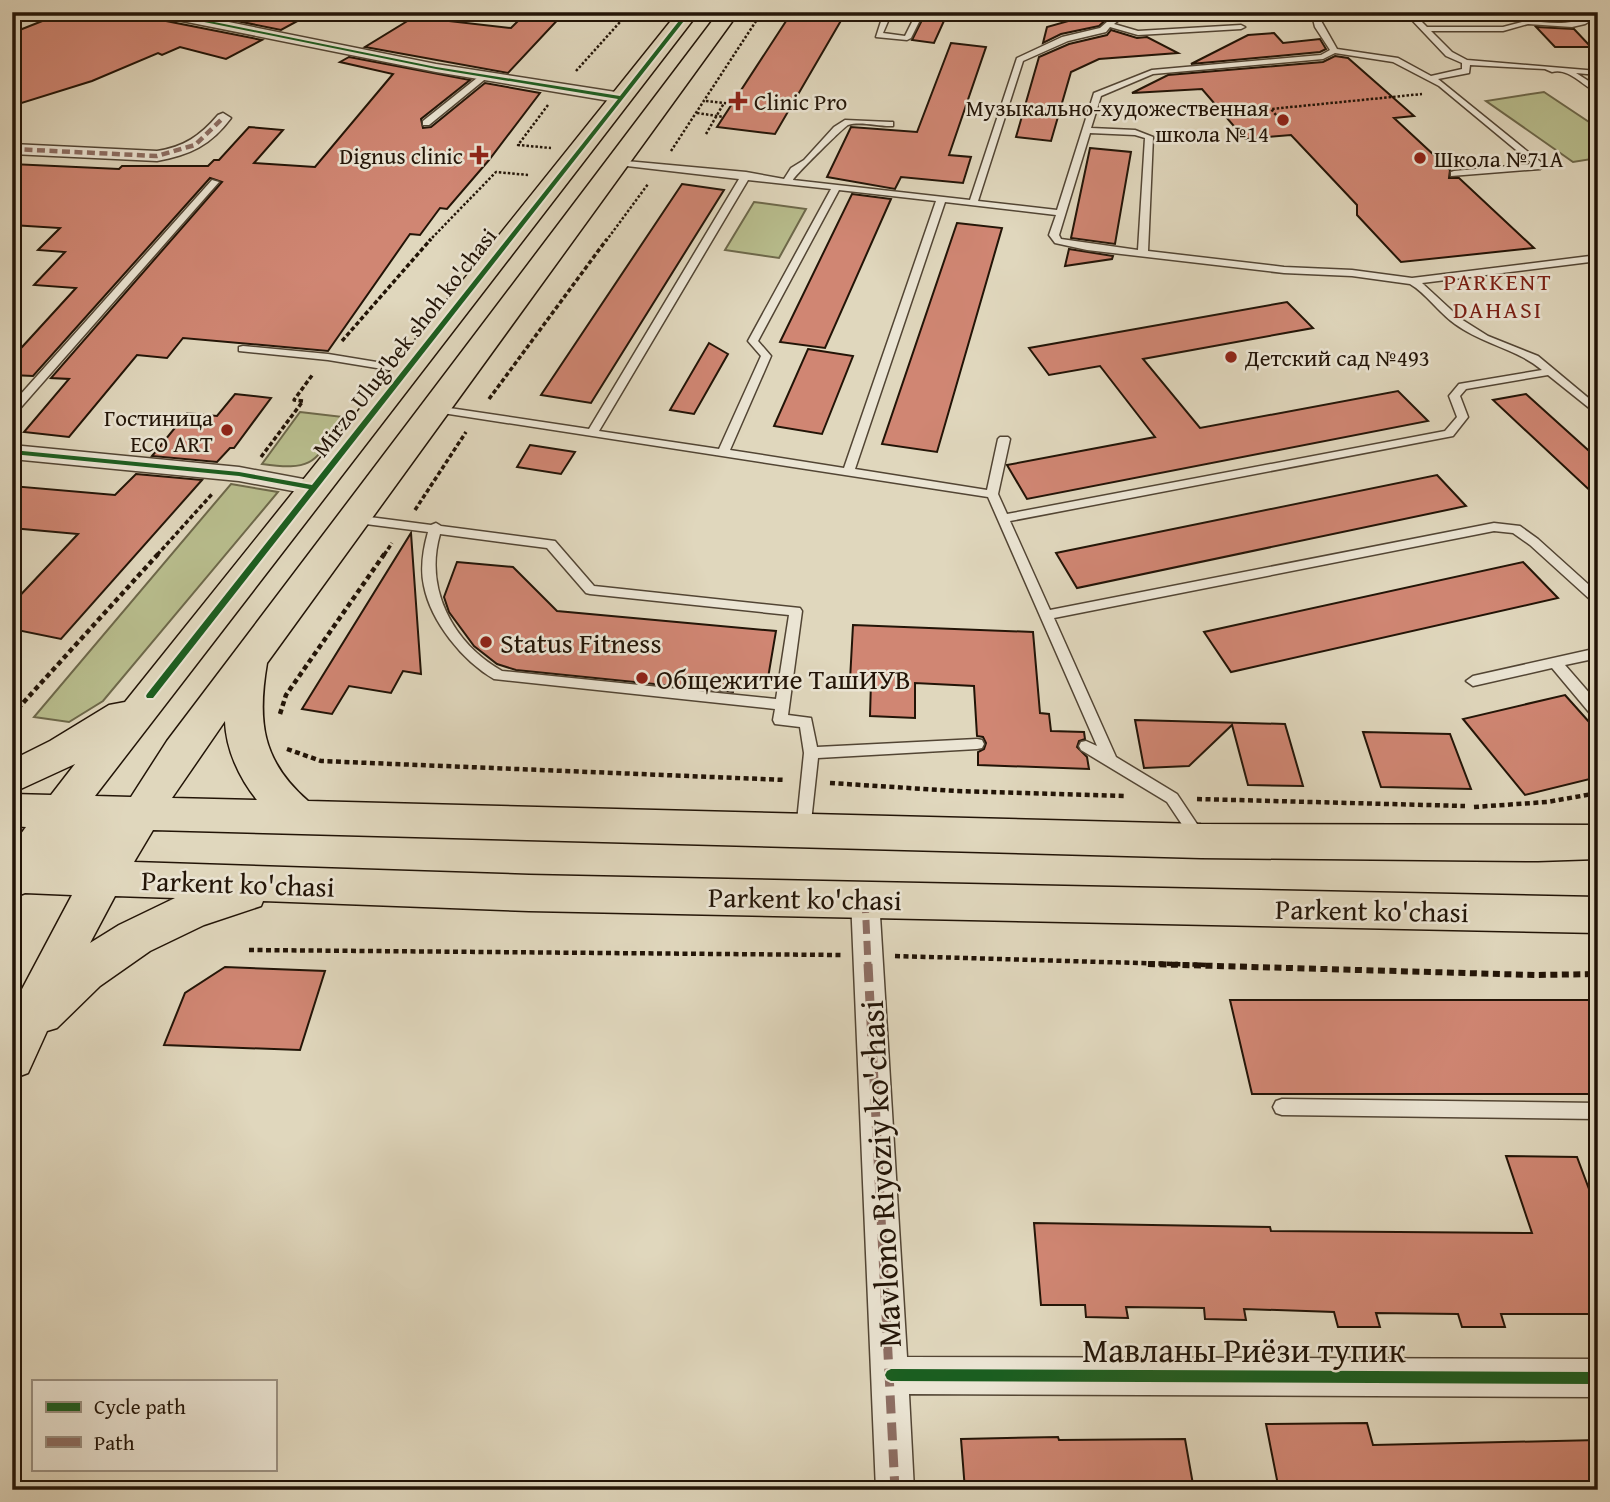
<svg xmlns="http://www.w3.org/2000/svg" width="1610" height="1502" viewBox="0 0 1610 1502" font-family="'Gentium Book Plus',serif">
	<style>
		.green { fill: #b8bd8d; stroke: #6d684a; stroke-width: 2 }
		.building { fill: #d08673; stroke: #221407; stroke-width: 2 }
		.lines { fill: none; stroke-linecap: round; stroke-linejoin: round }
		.lane-casing { stroke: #524534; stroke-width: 3 }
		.street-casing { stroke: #524534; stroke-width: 3 }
		.primary-casing { stroke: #221407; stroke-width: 3 }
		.path-far3 { stroke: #221407; stroke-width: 2.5; stroke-dasharray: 2.5 2; stroke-linecap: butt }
		.path-far2 { stroke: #221407; stroke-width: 3.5; stroke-dasharray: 4.5 2.5; stroke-linecap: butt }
		.path-far1 { stroke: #221407; stroke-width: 4.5; stroke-dasharray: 5 3.5; stroke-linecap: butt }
		.path { stroke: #221407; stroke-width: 6; stroke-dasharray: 7 4.5; stroke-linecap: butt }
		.lane { fill: #ebe5d4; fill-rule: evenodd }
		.street { fill: #ebe5d4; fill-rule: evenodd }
		.primary { fill: #e0d7bd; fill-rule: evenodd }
		.quiet-far2 { stroke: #8d6e63; stroke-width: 4.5; stroke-dasharray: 8 4.5; stroke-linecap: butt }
		.quiet-far1 { stroke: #8d6e63; stroke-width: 7; stroke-dasharray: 14 7; stroke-linecap: butt }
		.quiet { stroke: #8d6e63; stroke-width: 9; stroke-dasharray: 18 9; stroke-linecap: butt }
		.cycleway-casing { stroke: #ebe5d4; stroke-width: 4 }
		.cycleway { fill: #1b5e20; fill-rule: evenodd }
		.poi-dot { fill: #8f2418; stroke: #ebe5d4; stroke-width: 2.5 }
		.labels { text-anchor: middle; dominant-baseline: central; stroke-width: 5; stroke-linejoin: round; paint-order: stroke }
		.far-poi-label { font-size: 23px; fill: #221407; stroke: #ebe5d4; text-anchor: start }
		.far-street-label { font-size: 23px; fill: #221407; stroke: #ebe5d4 }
		.far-neighbourhood-label { font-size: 24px; letter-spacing: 2px; fill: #7a1f14; stroke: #ebe5d4 }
		.poi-label { font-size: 28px; fill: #221407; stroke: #ebe5d4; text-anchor: start }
		.street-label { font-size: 28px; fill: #221407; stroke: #ebe5d4 }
		.near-street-label { font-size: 33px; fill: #221407; stroke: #ebe5d4 }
	</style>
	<rect width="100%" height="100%" fill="#e0d7bd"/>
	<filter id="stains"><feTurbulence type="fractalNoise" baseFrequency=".00286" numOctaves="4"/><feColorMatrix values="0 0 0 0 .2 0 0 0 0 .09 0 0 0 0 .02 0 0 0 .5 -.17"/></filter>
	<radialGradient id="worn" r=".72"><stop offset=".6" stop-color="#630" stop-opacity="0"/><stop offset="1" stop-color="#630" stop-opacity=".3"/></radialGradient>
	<g class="green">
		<path d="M1544,92L1598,128V158L1573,162L1486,101Z"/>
		<path d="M754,202L806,209L779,258L725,250Z"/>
		<path d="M300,412L343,417C315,460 318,472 262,464Z"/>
		<path d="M231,484L278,492L103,701L69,722L34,717Z"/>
	</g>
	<g class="building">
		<path d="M65,12H147L156,19L262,40L226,59L180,47L162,55L158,53L92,81L12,106V33Z"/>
		<path d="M193,12H314L281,30Z"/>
		<path d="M527,12H565L508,73L365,47L414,17L511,28Z"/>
		<path d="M792,12H846L775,134L717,127Z"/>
		<path d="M926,12H948L934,43L912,40Z"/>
		<path d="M1100,12L1109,17L1099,26L1061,34L1043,43L1047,27Z"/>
		<path d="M1522,12H1557L1565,20L1533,18Z"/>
		<path d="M1536,27L1574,29L1591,47H1555Z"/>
		<path d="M1111,30L1137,38L1147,37L1178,53L1099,59L1071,72L1051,141L1016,137L1039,57L1069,44L1107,35Z"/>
		<path d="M1274,33L1283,43L1320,39L1326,49L1320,52L1191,64L1248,35Z"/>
		<path d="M951,43L986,47L949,155L971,157L963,183L901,177L895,189L827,177L851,127L917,132Z"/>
		<path d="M1335,56L1348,58L1414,116L1394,118L1450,170L1449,178H1459L1534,248L1401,262L1357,215V205L1291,135L1245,139L1202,89L1132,93L1168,75L1323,62Z"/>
		<path d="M349,57L470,80L421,119L423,128L431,127L485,83L540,93L489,160L447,209L440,208L420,235L410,234L328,351L183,338L167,358L137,355L69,437L24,432L69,379L51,378L222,182L210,178L33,376L12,375V358L76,288L34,285L65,252L38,250L60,228L12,225V164L119,169L122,166H208L214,160H219L249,127L283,130L254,163L315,167L393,74L340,62Z"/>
		<path d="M1090,148L1131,152L1115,244L1071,238Z"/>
		<path d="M682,184L724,190L591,403L541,395Z"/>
		<path d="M852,194L891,199L825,348L780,342Z"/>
		<path d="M957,223L1002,228L937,452L882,444Z"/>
		<path d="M1069,249L1113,256L1112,259L1065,266Z"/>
		<path d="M1287,302L1313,328L1143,359L1200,428L1398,391L1428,421L1027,499L1007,465L1155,437L1100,366L1049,375L1029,348Z"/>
		<path d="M709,343L728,354L694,414L670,410Z"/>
		<path d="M808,349L853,356L822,434L774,426Z"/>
		<path d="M235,394L271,398L234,448H230L217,462L152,456L187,413L217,416Z"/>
		<path d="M1526,394L1598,459V498L1493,400Z"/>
		<path d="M530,445L575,452L561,474L517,467Z"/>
		<path d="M136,474L202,480L61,639L12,629V604L78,534L12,528V486L115,495Z"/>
		<path d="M1437,475L1466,506L1077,588L1056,553Z"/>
		<path d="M411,533L421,674L403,671L391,693L349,686L332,714L302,709Z"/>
		<path d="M457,562L513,567L557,611L776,631L768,678L736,675L733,692L516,670L497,664L474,646L449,612L444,597Z"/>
		<path d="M1523,562L1558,598L1231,672L1204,632Z"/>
		<path d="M853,625L1033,632L1040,713L1049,714L1051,731L1084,732L1085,739L1079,741L1077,747L1087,757L1089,769L978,765V752L984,749L986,743L983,737L977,736L974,686L915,683V718L870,716L871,681L850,680Z"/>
		<path d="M1565,695L1598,732V777L1525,795L1463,719Z"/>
		<path d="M1135,720L1285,724L1303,786L1248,785L1232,725L1189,766L1144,768Z"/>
		<path d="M1363,732L1450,734L1471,789L1381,787Z"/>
		<path d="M225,967L325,971L300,1050L164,1045L185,993Z"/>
		<path d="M1230,1000H1598V1094H1252Z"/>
		<path d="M1506,1156L1577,1157L1592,1197H1598V1314H1501L1505,1327H1462L1458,1314L1376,1313L1380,1327H1338L1334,1312L1244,1309L1246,1320L1205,1319L1204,1308L1126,1307L1128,1318L1086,1317L1085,1305H1041L1034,1223L1270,1227L1271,1231L1532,1233Z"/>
		<path d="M1367,1423L1373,1445L1598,1440V1490H1279L1266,1424Z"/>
		<path d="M1058,1437L1059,1440L1185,1439L1194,1490H965L961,1439Z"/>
	</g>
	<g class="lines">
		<defs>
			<g id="lane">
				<path d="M884,12H892L883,33L905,36L917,12H924L911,38L907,40L876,37Z"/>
				<path d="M1583,12H1590L1595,18L1585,24L1572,27L1528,24L1503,31H1431L1452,52L1467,60L1598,71V75L1576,73L1598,87V93C1583,86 1568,67 1552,72L1545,69L1470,65L1469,73L1438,79L1543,164L1544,166L1540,169L1451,176V172L1454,171L1533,164L1439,86L1393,62L1335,53L1323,59L1153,74L1101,96L1091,128L1135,130L1153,137L1148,251L1284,267L1352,270L1412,278L1598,255V261L1422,283L1461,319L1488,336L1538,356L1598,406V415L1548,375L1466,389L1460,396L1468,417L1453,436L1010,521L1050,610L1494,523L1520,526L1538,539L1598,593V604L1594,603L1530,545L1513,533L1494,531L1054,618L1116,757L1177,794L1203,833L1205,837L1203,841L1198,843L1193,841L1167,802L1081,750L1079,746L1081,742L1086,741L1097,746L988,497L436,412L431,409L436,406L589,429L739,179L618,165L614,162L615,160L746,172L784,179L791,168L804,160L834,127L845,120L890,122H893V126C880,127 861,121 848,125C844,127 795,175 793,180L970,200L1017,58L1062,37L1100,28L1115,15L1500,14C1527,19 1561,30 1587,17ZM1410,18L1446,56L1462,63V69L1431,76L1398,58L1337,49L1320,19ZM1418,18H1500L1522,22L1503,27H1427ZM1120,19H1313L1315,27L1330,50L1321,55L1152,70L1094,93L1057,210L978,201L1023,61L1068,41L1106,32L1110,27L1138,35L1241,29L1245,27L1241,25L1138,31L1114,24ZM1090,133L1135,135L1145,138L1138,250L1061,239L1059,235ZM748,180L831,189L748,341L761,356L719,449L599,431ZM839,190L936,201L844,468L730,450L771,356L758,341ZM945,202L1056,215L1049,235L1055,243L1087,250L1284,273L1352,276L1410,284C1427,294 1438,312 1455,324C1482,344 1517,349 1542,370L1459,384L1449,396L1457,417L1445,431L1007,514L998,494L1010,439L1008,437H1000L998,439L987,490L855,469Z"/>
				<path d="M482,74L489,76L429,125H423V121Z"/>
				<path d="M212,180L219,182L16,413L12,414V404Z"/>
				<path d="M243,346L328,354L407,367L412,370L407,373L328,360L239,351V347Z"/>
				<path d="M354,515L431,525L436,523L441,526L555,541L594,586L800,608L802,611L788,715L811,718L817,747L977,739L982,740L984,744L982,748L977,749L818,758L810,831L808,835L803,837L798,835L796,831L804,753L800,727L775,724L773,720L775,709L494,679C463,661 431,622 424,586C420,568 423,550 428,532L350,522V516ZM440,534L547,548L586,593L590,594L789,615L776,699L502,671C453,643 424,589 440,534Z"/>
				<path d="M1598,648V658L1565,665L1598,703V718L1593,717L1552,668L1473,686L1466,681L1473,676Z"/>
				<path d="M1282,1099L1598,1103V1119L1282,1115L1276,1113L1273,1107L1276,1101Z"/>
			</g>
			<g id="street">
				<path d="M150,12H179L436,64L622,93L630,98L622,103L436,72L157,16Z"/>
				<path d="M223,113L231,118C211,145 190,155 157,161L12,154V144L157,151C184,147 200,136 218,115Z"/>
				<path d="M12,445L239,467L314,481L322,483L325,488L322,493L314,495L239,481L12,459Z"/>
				<path d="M865,887L875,890L879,899L907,1357L1598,1359V1397L909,1394L914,1490H876L851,899L855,890Z"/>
			</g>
			<path id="primary" d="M678,12H699L95,796L131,797L167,741L719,12H739L267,663C257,722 262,761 308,801L1201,824L1598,825V859L1538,861L1201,858L153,830L134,862L529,875L1598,897V933L529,911L263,901L261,906L204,925L150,951L100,986L57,1028L47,1031L28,1073L12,1079V1008L72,895L25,893L12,898V846L26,827L12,826V794L51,795L75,764L12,793V760L50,741L109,705L125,702ZM225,721C226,749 239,778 257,800L172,798ZM115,896L175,898L119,925L90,943Z"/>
		</defs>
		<use href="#lane" class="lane-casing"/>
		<use href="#street" class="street-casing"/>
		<use href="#primary" class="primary-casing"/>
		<g class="path-far3">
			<path d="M576,71L629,12"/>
			<path d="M706,101L733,104"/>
			<path d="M548,105L518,145L551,148"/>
			<path d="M697,113L724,117"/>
			<path d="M1276,115L1271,109L1422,94"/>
			<path d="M706,134L724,103"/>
			<path d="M671,151L762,12"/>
			<path d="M429,241L496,172L528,175"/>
			<path d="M606,241L648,184"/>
		</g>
		<g class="path-far2">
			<path d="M342,341L431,239"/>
			<path d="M489,399L607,239"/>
			<path d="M261,457L303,401L294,400L313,374"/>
			<path d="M415,510L466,432"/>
			<path d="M157,555L213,493"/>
			<path d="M384,555L392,543"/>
		</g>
		<g class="path-far1">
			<path d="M280,714L286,695L385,553"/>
			<path d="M12,715L159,553"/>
			<path d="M287,749L321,761L786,780"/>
			<path d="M830,783L956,791L1126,796"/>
			<path d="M1197,799L1465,806"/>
			<path d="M1474,807L1547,802L1598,793"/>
			<path d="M249,950L841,955"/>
			<path d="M895,956L1207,965"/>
		</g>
		<path class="path" d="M1148,964L1535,975L1598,974"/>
		<use href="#lane" class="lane"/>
		<use href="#street" class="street"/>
		<use href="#primary" class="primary"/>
		<path class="quiet-far2" d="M12,149L157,156L195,145L223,118"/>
		<path class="quiet-far1" d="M865,899L868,965"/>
		<path class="quiet" d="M868,964L895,1490"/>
		<defs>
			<g id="cycleway">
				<path d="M155,12H165L436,67L620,96L686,12H691L153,698H147L146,696L147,694L309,489L239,476L12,454V450L239,472L312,485L618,99L436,69Z"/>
				<path d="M891,1369L1598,1372V1384L891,1381L887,1379L885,1375L887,1371Z"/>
			</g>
		</defs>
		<use href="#cycleway" class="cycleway-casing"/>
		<use href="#cycleway" class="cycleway"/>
	</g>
	<g class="poi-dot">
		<path d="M734.5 90.5h7v7h7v7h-7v7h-7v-7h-7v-7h7z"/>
		<circle cx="1283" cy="120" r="7"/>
		<path d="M475.5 144.5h7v7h7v7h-7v7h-7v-7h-7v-7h7z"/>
		<circle cx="1420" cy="158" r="7"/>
		<circle cx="1231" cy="357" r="7"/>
		<circle cx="227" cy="430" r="7"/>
		<circle cx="486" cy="642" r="7"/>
		<circle cx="642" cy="678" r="7"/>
	</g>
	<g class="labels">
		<g class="far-poi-label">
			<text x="754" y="101">Clinic Pro</text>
			<text x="1269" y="107" text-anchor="end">Музыкально-художественная<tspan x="1269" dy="26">школа №14</tspan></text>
			<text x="463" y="155" text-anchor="end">Dignus clinic</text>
			<text x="1434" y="158">Школа №71А</text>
			<text x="1245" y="357">Детский сад №493</text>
			<text x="213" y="417" text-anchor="end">Гостиница<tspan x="213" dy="26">ECO ART</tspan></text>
		</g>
		<g class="far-street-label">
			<text transform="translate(404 342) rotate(-52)">Mirzo Ulug'bek shoh ko'chasi</text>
		</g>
		<g class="far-neighbourhood-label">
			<text x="1498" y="281">PARKENT<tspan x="1498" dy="28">DAHASI</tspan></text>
		</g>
		<g class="poi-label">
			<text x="500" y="642">Status Fitness</text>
			<text x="656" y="678">Общежитие ТашИУВ</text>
		</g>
		<g class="street-label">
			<text transform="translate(238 883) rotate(2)">Parkent ko'chasi</text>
			<text transform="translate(805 898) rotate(1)">Parkent ko'chasi</text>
			<text transform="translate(1372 910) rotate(1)">Parkent ko'chasi</text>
		</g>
		<g class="near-street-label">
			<text transform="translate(880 1174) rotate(-93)">Mavlono Riyoziy ko'chasi</text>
			<text x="1244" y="1350">Мавланы Риёзи тупик</text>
		</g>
	</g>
	<rect width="1610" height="1502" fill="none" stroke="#e0d7bd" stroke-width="42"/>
	<rect x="14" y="14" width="1582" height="1474" fill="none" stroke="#221407" stroke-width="3.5"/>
	<rect x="21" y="21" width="1568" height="1460" fill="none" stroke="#221407" stroke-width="2"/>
	<rect x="32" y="1380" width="245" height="91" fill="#ebe5d4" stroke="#9b9182" stroke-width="2"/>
	<rect x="46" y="1402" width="35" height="10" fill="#1b5e20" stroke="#9b9182" stroke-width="2"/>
	<text x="94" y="1414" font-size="21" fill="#221407">Cycle path</text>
	<rect x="46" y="1437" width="35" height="10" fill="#8d6e63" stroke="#9b9182" stroke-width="2"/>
	<text x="94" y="1450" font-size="21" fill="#221407">Path</text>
	<rect width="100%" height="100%" filter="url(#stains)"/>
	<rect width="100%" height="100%" fill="url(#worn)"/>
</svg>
